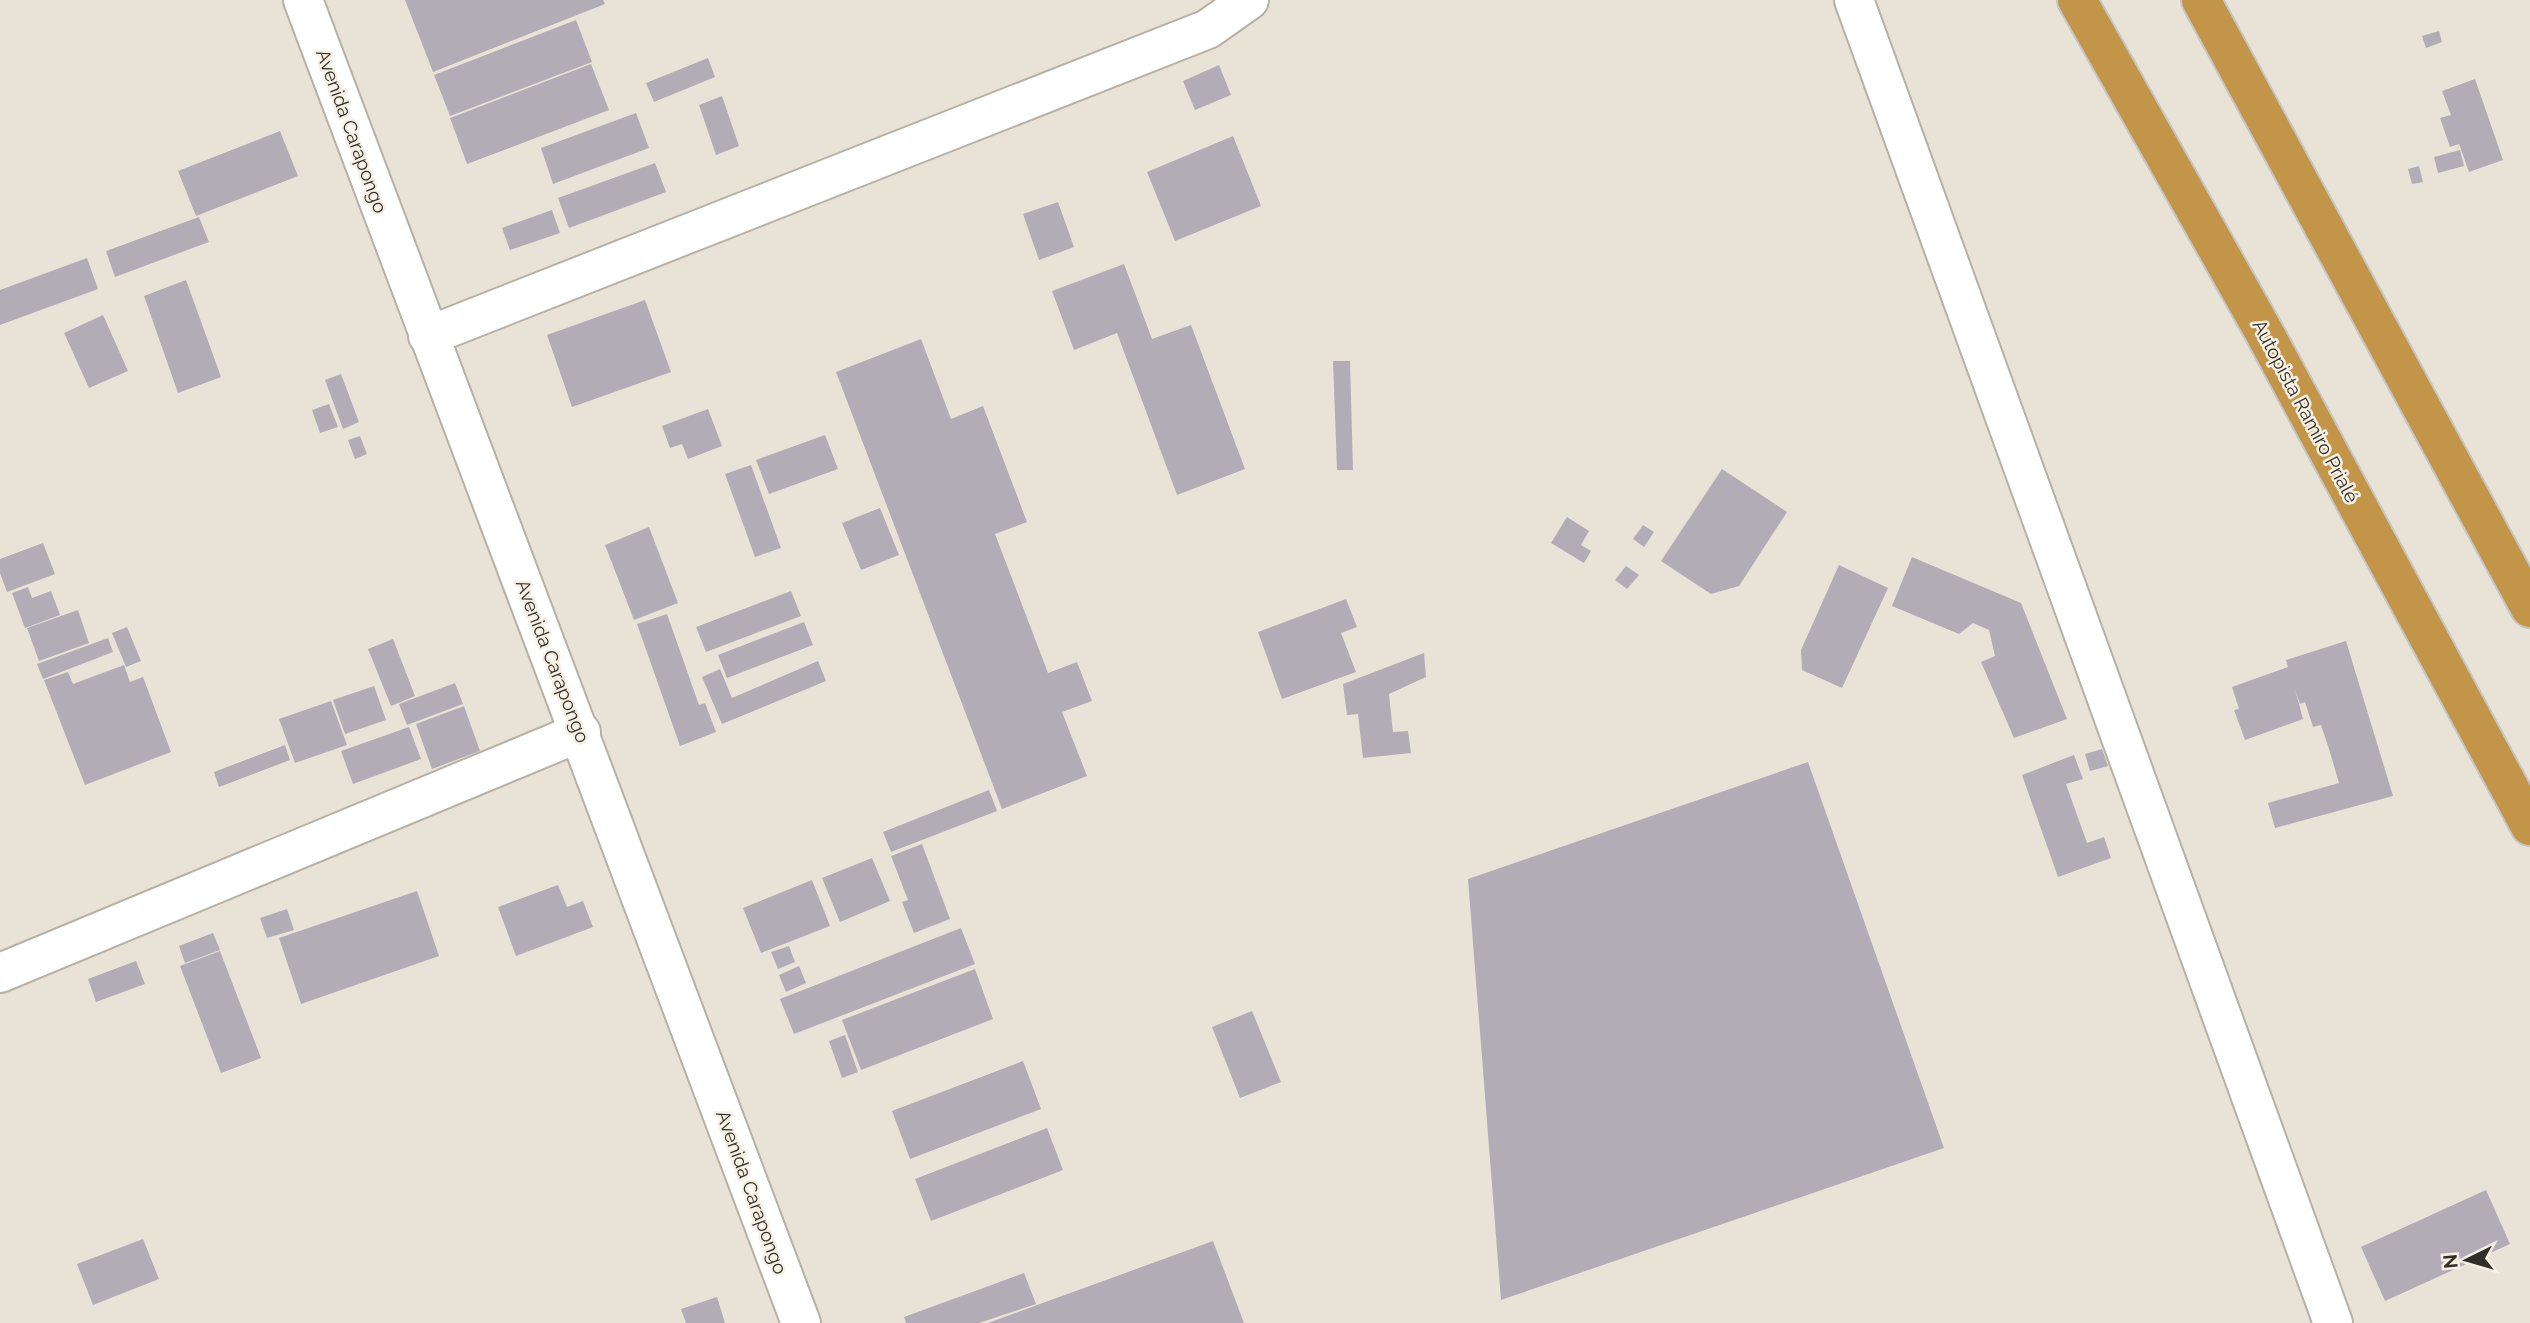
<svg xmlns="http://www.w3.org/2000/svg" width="2530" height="1323" font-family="Raleway,sans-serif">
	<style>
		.building { fill: #b2acb7 }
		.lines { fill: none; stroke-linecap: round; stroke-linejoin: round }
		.minor-casing { stroke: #b6b0a5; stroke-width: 42 }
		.highway-casing { stroke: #c5c5c3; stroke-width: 42 }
		.minor { stroke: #fff; stroke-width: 38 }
		.highway { stroke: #c39549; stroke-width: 38 }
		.labels { text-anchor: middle; stroke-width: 5; stroke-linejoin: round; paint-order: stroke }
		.street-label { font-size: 19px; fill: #312f2a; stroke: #f6f0e4 }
	</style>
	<rect width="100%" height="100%" fill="#e9e3d7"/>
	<g class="building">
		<polygon points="405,0 603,0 605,4 433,72"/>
		<polygon points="576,20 592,62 450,116 434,75"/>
		<polygon points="2439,31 2442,42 2426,48 2422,36"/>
		<polygon points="708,58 715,77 654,102 646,83"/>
		<polygon points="591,64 609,110 467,164 450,118"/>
		<polygon points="1219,65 1231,95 1195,110 1183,81"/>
		<polygon points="2475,79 2503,160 2469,172 2459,144 2450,147 2440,118 2451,115 2442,91"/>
		<polygon points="722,96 739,146 716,155 699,105"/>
		<polygon points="636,113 649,148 553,184 541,148"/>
		<polygon points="280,131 298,176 196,216 178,171"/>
		<polygon points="1233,136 1261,206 1175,241 1147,172"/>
		<polygon points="2460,150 2464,166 2438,173 2434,157"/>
		<polygon points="655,163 666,192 569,228 558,198"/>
		<polygon points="2419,166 2423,182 2412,184 2408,169"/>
		<polygon points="1058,202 1074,247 1039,260 1023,214"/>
		<polygon points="552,210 560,233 510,250 502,228"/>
		<polygon points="199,217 209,242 115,277 106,251"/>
		<polygon points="87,258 98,289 0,325 0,290"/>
		<polygon points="1124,264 1152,339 1191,325 1245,469 1177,495 1117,333 1074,350 1052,291"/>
		<polygon points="186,280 221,377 178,393 144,296"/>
		<polygon points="645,300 671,372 572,407 547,335"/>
		<polygon points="103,315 128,371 89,388 64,333"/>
		<polygon points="921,339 951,419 983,406 1027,522 995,534 1048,673 1077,662 1092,701 1062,712 1087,776 1002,809 836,372"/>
		<polygon points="1333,361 1350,361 1353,470 1337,470"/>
		<polygon points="341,374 359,422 343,429 325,380"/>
		<polygon points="329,404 338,427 320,433 312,410"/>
		<polygon points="708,409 722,446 688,459 682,444 670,448 662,426"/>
		<polygon points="825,435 838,469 769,494 756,460"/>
		<polygon points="360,436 367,454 355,459 348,440"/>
		<polygon points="751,465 781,548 755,557 725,474"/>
		<polygon points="1722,469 1787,512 1739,586 1711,594 1661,561"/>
		<polygon points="880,508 899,555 861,570 842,523"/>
		<polygon points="1567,517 1589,531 1581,545 1591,551 1584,563 1551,543"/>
		<polygon points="1643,525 1654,532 1644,547 1633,539"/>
		<polygon points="649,527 678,603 634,620 605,545"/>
		<polygon points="43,543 55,574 7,592 0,573 0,559"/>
		<polygon points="1912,557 2021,603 2067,719 2014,738 1981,662 1995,656 1989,630 1973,623 1959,634 1892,606"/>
		<polygon points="1839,565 1888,588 1842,688 1802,670 1801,650"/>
		<polygon points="1626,566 1639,575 1627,589 1615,580"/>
		<polygon points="28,587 32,598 51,591 60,615 25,628 12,593"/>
		<polygon points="791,591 801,616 706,652 696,627"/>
		<polygon points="1346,599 1357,627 1341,633 1356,672 1282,699 1258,632"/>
		<polygon points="78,610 89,643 39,661 27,628"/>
		<polygon points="667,614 699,705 705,703 716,732 680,746 637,624"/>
		<polygon points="804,622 813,645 727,678 718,655"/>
		<polygon points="127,627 141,661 126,667 112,633"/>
		<polygon points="108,638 113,652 43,679 37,664"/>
		<polygon points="393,639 415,696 391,706 368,649"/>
		<polygon points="2346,641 2393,796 2275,828 2268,803 2339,783 2329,749 2321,725 2313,727 2305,702 2300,704 2295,689 2303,719 2245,740 2234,710 2239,709 2232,687 2288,667 2286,660"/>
		<polygon points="1424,653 1426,677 1389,694 1393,732 1408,731 1411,753 1363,758 1358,714 1347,715 1343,684"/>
		<polygon points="818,661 826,681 722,724 702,677 720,669 732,698"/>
		<polygon points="124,665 130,682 143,677 171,752 85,785 44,680 68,672 73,684"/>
		<polygon points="455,683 463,704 407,725 399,704"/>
		<polygon points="374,686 386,720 345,734 333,700"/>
		<polygon points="331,701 347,745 295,763 279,719"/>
		<polygon points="464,706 480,751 432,769 416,724"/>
		<polygon points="409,727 421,759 353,784 341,751"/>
		<polygon points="285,745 290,760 219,787 214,772"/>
		<polygon points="2102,749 2108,766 2090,771 2085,754"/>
		<polygon points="2074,755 2083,779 2066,784 2087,843 2104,837 2111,858 2058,877 2022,775"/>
		<polygon points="1808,762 1944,1148 1501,1300 1468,879"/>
		<polygon points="989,790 997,811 891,852 883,832"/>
		<polygon points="922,844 950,919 914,933 902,902 908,900 891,856"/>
		<polygon points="872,858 890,901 840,922 822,878"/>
		<polygon points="812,880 830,926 761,953 743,908"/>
		<polygon points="558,885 567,907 583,901 593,927 516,956 498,907"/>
		<polygon points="417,891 439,956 301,1004 279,938"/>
		<polygon points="287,909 294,930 267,938 260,918"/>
		<polygon points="961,928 975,964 794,1034 780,999"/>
		<polygon points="213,933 220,950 185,963 179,946"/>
		<polygon points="789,946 795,962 778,969 771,952"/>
		<polygon points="220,951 261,1058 221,1073 180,966"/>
		<polygon points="136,961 145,984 96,1002 88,979"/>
		<polygon points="799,966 806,983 786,992 779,975"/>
		<polygon points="975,969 993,1019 861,1070 842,1020"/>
		<polygon points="1252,1011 1281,1082 1240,1098 1212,1027"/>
		<polygon points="845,1035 858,1072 842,1078 829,1041"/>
		<polygon points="1023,1061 1041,1109 910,1159 892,1111"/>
		<polygon points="1047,1128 1063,1170 931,1221 915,1179"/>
		<polygon points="2486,1190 2510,1244 2385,1301 2361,1247"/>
		<polygon points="143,1239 159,1279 93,1305 77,1264"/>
		<polygon points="1213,1241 1244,1323 988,1323"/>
		<polygon points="1024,1273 1036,1304 979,1323 906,1323 904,1317"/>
		<polygon points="717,1297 725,1323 686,1323 681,1309"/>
	</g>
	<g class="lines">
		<defs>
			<g id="minor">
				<polyline points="303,0 801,1323"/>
				<polyline points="1854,0 2333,1323"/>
				<polyline points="428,336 1208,29 1249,0"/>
				<polyline points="0,973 581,732"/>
			</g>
			<g id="highway">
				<polyline points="2077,0 2264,332 2530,826"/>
				<polyline points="2201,0 2530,608"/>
			</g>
		</defs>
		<use href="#minor" class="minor-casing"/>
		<use href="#highway" class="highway-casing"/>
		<use href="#minor" class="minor"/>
		<use href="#highway" class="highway"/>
	</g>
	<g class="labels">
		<g class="street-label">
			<text transform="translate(352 131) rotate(70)" y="7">Avenida Carapongo</text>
			<text transform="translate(2306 411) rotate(62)" y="7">Autopista Ramiro Prialé</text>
			<text transform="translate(553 661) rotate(69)" y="7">Avenida Carapongo</text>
			<text transform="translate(752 1192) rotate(70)" y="7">Avenida Carapongo</text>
		</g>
	</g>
	<g transform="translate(2467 1260) rotate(265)" stroke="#f6f0e4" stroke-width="5" paint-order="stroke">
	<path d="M0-5L12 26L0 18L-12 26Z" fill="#312f2a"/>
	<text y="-10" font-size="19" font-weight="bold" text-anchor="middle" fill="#312f2a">N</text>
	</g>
</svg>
